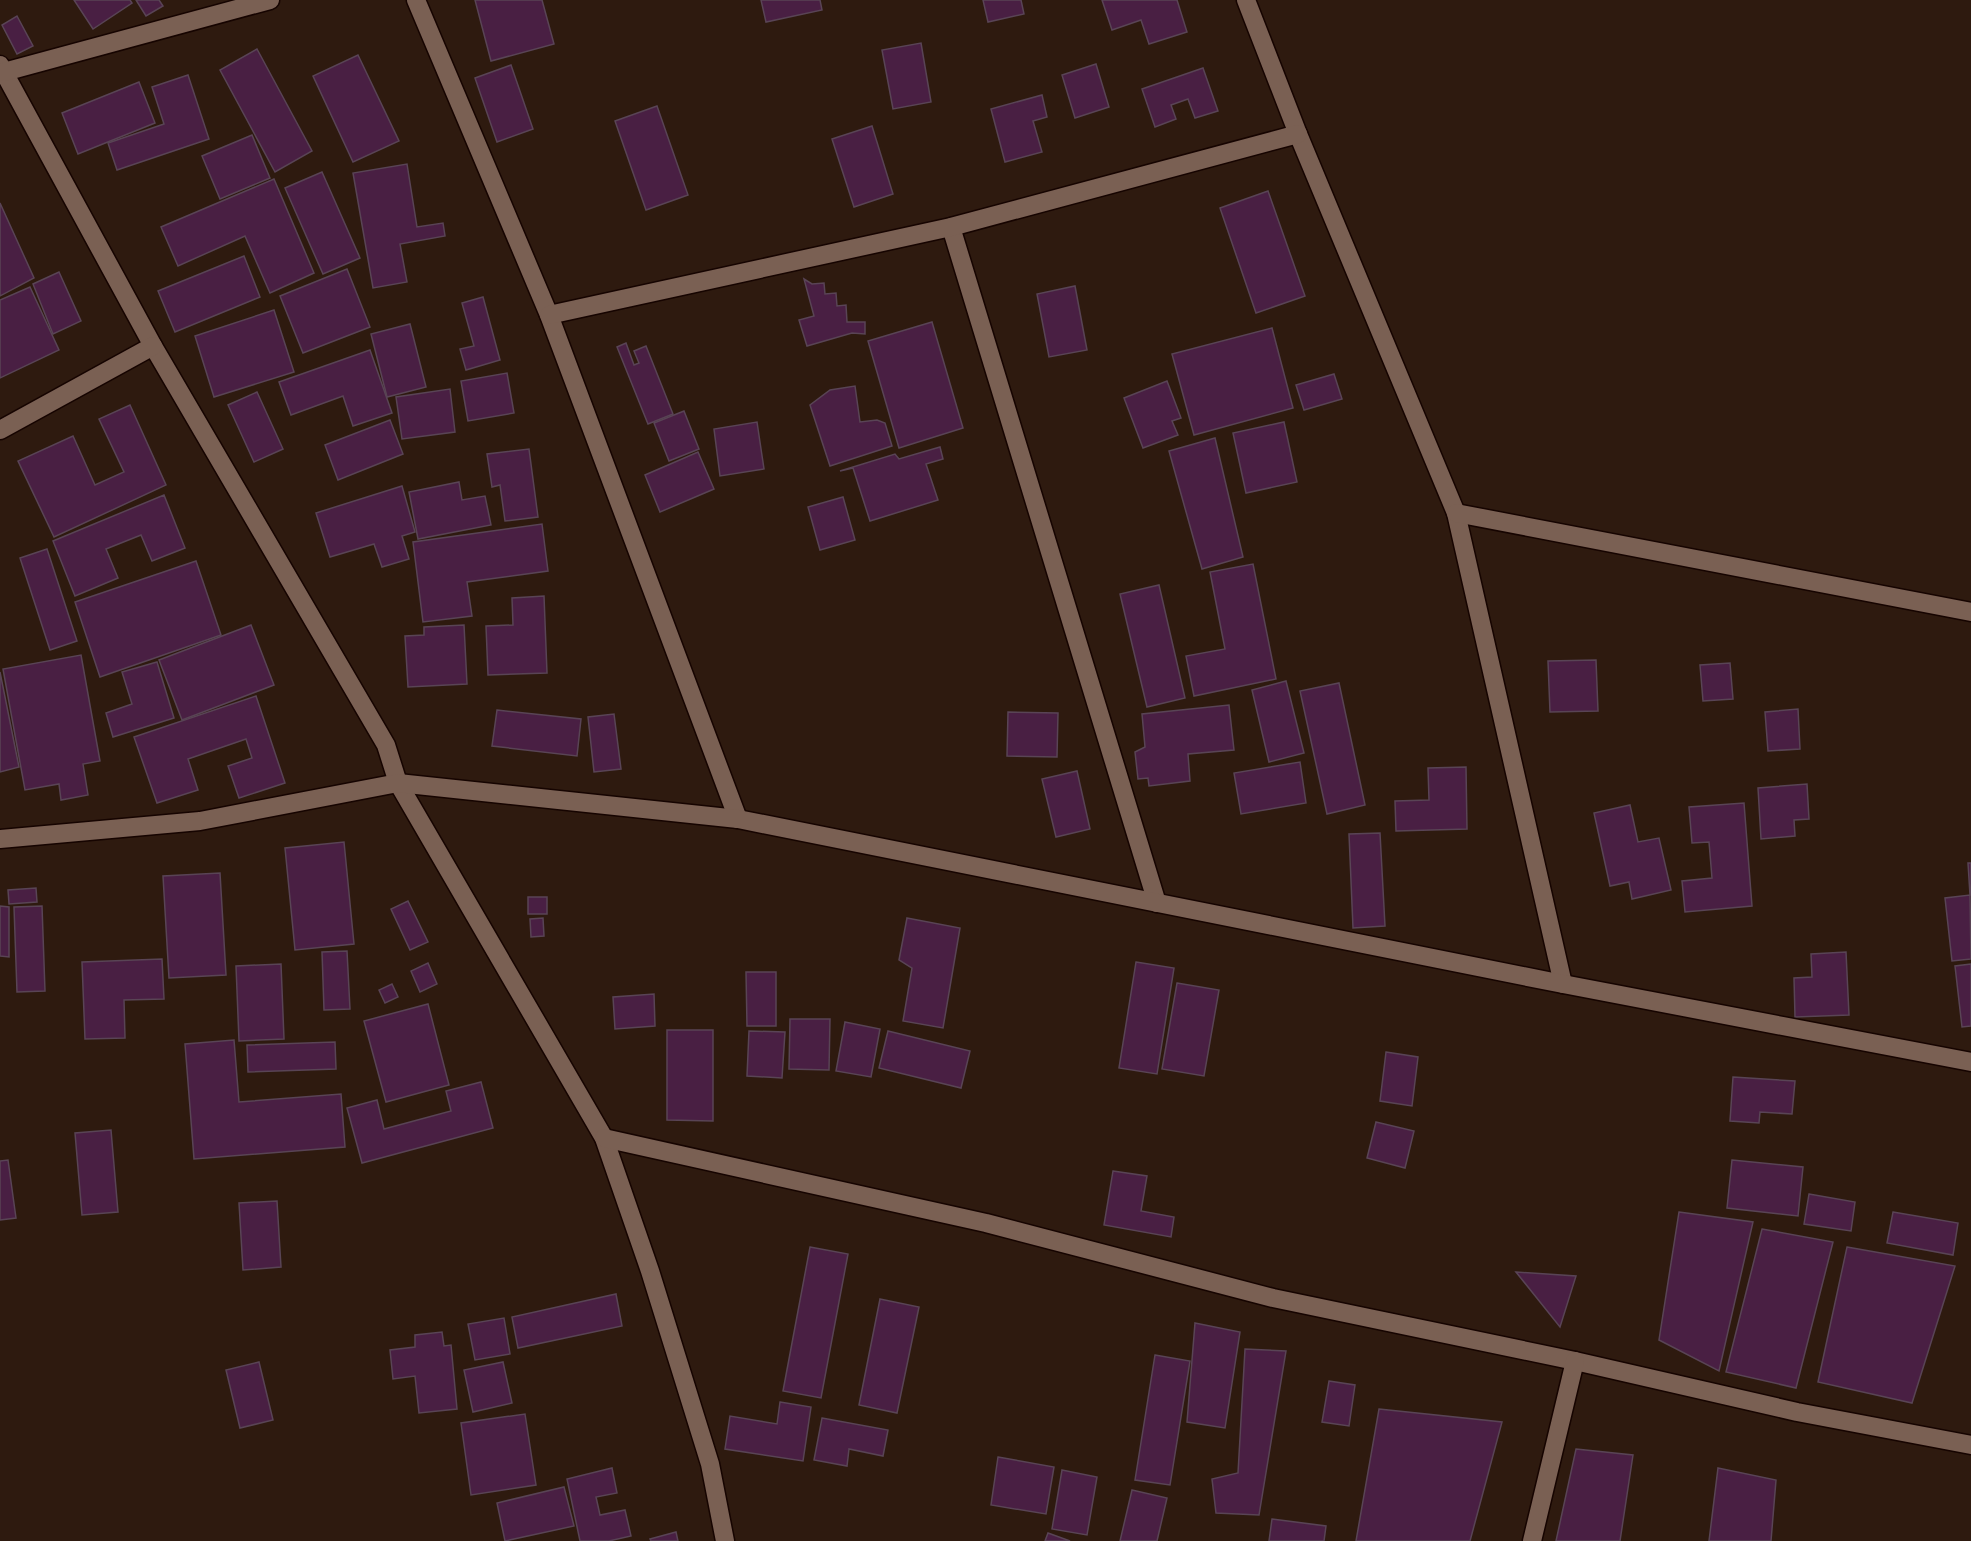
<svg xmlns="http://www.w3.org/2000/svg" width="1971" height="1541" font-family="'IBM Plex Serif',serif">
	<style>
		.building { fill: #491f43; stroke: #594455; stroke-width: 1.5 }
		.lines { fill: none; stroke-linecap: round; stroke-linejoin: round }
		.minor-casing { stroke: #160400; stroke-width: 21 }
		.minor { stroke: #7a6053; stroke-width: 18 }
	</style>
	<rect width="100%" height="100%" fill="#2e1a0f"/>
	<g class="building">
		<polygon points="74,0 130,0 132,3 93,29"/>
		<polygon points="136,0 159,0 163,6 146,16"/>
		<polygon points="475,0 542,0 554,44 491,61"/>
		<polygon points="761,0 820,0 822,10 766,22"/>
		<polygon points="983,0 1021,0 1024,14 988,22"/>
		<polygon points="1102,0 1177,0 1187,32 1149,44 1141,20 1112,30"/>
		<polygon points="17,16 33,46 17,54 2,25"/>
		<polygon points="921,43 931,102 893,109 882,50"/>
		<polygon points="257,49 312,151 275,172 220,70"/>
		<polygon points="358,55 399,141 353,162 313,76"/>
		<polygon points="1096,64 1109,107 1075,118 1062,75"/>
		<polygon points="511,65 533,129 497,142 475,78"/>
		<polygon points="1203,68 1218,111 1195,118 1188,99 1171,105 1176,119 1155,127 1142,89"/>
		<polygon points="188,75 209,139 117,170 108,143 164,124 152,87"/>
		<polygon points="139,82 155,123 78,154 62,113"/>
		<polygon points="1042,95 1047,117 1033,121 1042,152 1005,162 991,109"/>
		<polygon points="657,106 688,195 646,210 615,121"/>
		<polygon points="872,126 893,194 854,207 832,139"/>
		<polygon points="252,135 270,178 220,199 202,156"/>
		<polygon points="407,164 417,227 443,223 445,236 400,244 407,282 373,288 353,173"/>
		<polygon points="322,172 360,258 323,274 285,188"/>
		<polygon points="274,179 314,273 270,293 245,236 178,266 161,227"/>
		<polygon points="1268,191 1305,296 1256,313 1220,208"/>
		<polygon points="0,203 34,278 0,296"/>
		<polygon points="244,256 260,297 175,332 158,291"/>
		<polygon points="347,269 370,327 303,353 280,296"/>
		<polygon points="59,272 81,321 53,334 33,284"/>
		<polygon points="804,279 812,284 824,283 825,294 836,293 837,306 846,305 847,322 865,322 865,334 852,333 807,346 799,320 814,316"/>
		<polygon points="1075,286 1087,350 1049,357 1037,294"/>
		<polygon points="30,287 59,350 0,378 0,300"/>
		<polygon points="483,297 500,360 466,370 460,349 474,346 462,303"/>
		<polygon points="274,310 294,372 214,397 195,336"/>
		<polygon points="932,322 963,428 899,448 868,341"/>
		<polygon points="410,324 426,387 387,397 371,334"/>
		<polygon points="1272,328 1293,408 1194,435 1172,354"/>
		<polygon points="626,343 634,365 639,363 634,351 646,346 673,414 648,424 617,347"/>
		<polygon points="370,350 392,413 353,426 343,396 291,415 279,382"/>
		<polygon points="507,373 514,413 468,421 461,381"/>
		<polygon points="1334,374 1342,399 1304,410 1296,385"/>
		<polygon points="1167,381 1181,418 1172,421 1178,435 1143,448 1124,398"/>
		<polygon points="855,386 860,422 877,420 885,423 892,446 830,466 810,405 830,390"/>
		<polygon points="450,389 455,432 402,439 396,397"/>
		<polygon points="257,392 283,449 254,462 228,405"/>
		<polygon points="130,405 166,485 54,537 18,461 73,436 95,485 124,472 99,419"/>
		<polygon points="684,411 699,449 669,461 654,423"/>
		<polygon points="390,420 403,454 338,480 325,445"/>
		<polygon points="757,422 764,469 720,476 714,429"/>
		<polygon points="1284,422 1297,482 1246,493 1233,433"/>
		<polygon points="1215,438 1243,557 1202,569 1169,451"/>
		<polygon points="940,447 943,459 926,464 938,500 870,521 853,468 840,471 895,454 899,459"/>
		<polygon points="529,449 538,517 505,521 500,485 492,487 487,454"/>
		<polygon points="698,452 714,489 660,512 645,475"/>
		<polygon points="459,482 462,500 485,496 491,525 418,539 409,492"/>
		<polygon points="402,486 415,532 402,536 409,559 382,567 374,544 330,557 316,513"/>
		<polygon points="164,495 185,548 152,561 141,535 106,549 118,578 75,596 53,541"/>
		<polygon points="843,497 855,540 820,550 808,507"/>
		<polygon points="542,524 548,571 467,582 472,616 423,622 413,542"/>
		<polygon points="47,549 77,641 50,650 20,558"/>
		<polygon points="196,561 221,635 100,677 75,602"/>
		<polygon points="1253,564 1276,679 1194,696 1186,656 1225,649 1210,572"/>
		<polygon points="1159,585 1185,698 1147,707 1120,594"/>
		<polygon points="544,596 547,673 488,675 486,626 513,625 512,598"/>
		<polygon points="251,625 274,685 182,720 159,660"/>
		<polygon points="464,625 467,684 408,687 405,636 424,635 424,627"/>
		<polygon points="81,655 100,761 83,764 88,795 61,800 59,784 25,790 3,669"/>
		<polygon points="1596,660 1598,711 1550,712 1548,661"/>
		<polygon points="157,662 174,718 113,737 106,713 132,704 122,672"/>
		<polygon points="1730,663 1733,699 1703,701 1700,665"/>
		<polygon points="0,672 19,767 0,772"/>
		<polygon points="1286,681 1304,753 1269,762 1252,690"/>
		<polygon points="1339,683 1365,805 1327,814 1300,691"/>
		<polygon points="256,696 285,783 239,798 228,766 252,758 246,739 188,759 198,790 157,803 134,737"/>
		<polygon points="1229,705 1234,750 1188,754 1190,781 1149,786 1148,778 1138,779 1135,752 1145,747 1142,714"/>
		<polygon points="1798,709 1800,749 1768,751 1765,712"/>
		<polygon points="497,710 581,719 577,756 492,746"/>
		<polygon points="1008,712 1058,713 1057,757 1007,756"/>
		<polygon points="614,714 621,769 594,772 588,717"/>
		<polygon points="1300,762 1306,803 1241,814 1234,773"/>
		<polygon points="1466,767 1467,829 1396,831 1395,801 1429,800 1428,768"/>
		<polygon points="1077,771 1090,829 1056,837 1042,779"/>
		<polygon points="1807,784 1809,819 1794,820 1795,836 1761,839 1758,788"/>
		<polygon points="1744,803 1752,906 1685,912 1682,881 1712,878 1709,842 1692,843 1689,807"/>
		<polygon points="1630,805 1638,842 1659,838 1671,890 1632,899 1629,882 1610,886 1594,813"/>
		<polygon points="1380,833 1385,926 1353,928 1349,834"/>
		<polygon points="344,842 354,944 295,950 285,848"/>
		<polygon points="1968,863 1971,863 1971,895 1970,895"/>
		<polygon points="220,873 226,975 169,978 163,876"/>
		<polygon points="36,888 37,902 9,904 8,890"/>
		<polygon points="1970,895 1971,959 1952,961 1945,898"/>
		<rect x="528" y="897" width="19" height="17"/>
		<polygon points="408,901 428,942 410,950 391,909"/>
		<polygon points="0,906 9,907 9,957 0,956"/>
		<polygon points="42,906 45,991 17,992 14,907"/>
		<polygon points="543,918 544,936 531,937 530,919"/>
		<polygon points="907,918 960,928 943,1028 903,1021 912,968 899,960"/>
		<polygon points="347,951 350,1009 324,1010 322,952"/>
		<polygon points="1846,952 1849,1015 1795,1017 1794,978 1812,977 1811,954"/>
		<polygon points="162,959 164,999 124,1000 125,1038 85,1039 82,962"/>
		<polygon points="1136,962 1174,968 1157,1074 1119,1068"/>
		<polygon points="428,963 437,984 420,992 411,971"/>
		<polygon points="281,964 284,1039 239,1041 236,966"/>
		<polygon points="1971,964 1971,1026 1962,1027 1955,966"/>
		<polygon points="746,972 776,972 776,1026 747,1026"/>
		<polygon points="1177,983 1219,990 1204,1076 1162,1069"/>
		<polygon points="392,984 398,997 385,1003 379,990"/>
		<polygon points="654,994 655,1026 615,1029 613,997"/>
		<polygon points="428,1004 449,1085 386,1102 364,1021"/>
		<polygon points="790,1019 830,1019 829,1070 789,1069"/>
		<polygon points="845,1022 880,1029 871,1077 836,1071"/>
		<polygon points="667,1030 713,1030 713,1121 667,1120"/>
		<polygon points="749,1031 785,1032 782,1078 747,1076"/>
		<polygon points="888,1031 970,1051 961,1088 879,1068"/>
		<polygon points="234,1040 239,1102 341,1094 345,1147 194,1159 185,1044"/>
		<polygon points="335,1042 336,1069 248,1072 247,1045"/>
		<polygon points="1386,1052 1418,1057 1412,1106 1380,1101"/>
		<polygon points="1733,1077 1795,1081 1792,1114 1760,1112 1759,1123 1730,1121"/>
		<polygon points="481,1082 493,1128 362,1163 347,1108 377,1100 384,1129 451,1111 446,1091"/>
		<polygon points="1376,1122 1414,1131 1405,1168 1367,1158"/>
		<polygon points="111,1130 118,1212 82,1215 75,1133"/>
		<polygon points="8,1160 16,1218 0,1220 0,1161"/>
		<polygon points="1732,1160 1803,1167 1798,1216 1727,1208"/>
		<polygon points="1113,1171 1147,1176 1141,1211 1174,1217 1171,1237 1104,1225"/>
		<polygon points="1809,1194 1855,1202 1851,1231 1804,1224"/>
		<polygon points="277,1201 281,1267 243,1270 239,1203"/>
		<polygon points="1679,1212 1753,1222 1719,1371 1659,1340"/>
		<polygon points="1893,1212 1958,1223 1953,1255 1887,1243"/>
		<polygon points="1762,1229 1833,1242 1796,1388 1726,1372"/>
		<polygon points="810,1247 848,1254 821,1398 783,1391"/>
		<polygon points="1847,1247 1955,1266 1912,1403 1818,1382"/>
		<polygon points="1516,1272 1576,1276 1560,1327"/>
		<polygon points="616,1294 622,1326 518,1348 512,1317"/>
		<polygon points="880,1299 919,1307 897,1413 859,1405"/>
		<polygon points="504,1318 510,1354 475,1360 468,1324"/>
		<polygon points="1195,1323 1240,1332 1225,1428 1187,1422"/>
		<polygon points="442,1332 444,1346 451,1345 457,1409 419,1413 415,1376 393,1379 390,1350 415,1347 415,1335"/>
		<polygon points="1245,1349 1286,1351 1259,1515 1216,1513 1212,1479 1238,1473"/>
		<polygon points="1155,1355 1190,1361 1170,1485 1135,1480"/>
		<polygon points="259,1362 273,1420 240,1428 226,1370"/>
		<polygon points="503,1362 512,1403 473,1412 464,1370"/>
		<polygon points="1329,1381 1355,1385 1349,1426 1322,1422"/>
		<polygon points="780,1402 811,1407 803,1461 725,1449 730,1416 777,1424"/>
		<polygon points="1379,1409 1502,1422 1470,1541 1356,1541"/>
		<polygon points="525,1414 536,1485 471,1495 461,1423"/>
		<polygon points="822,1418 888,1430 883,1456 849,1449 847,1466 814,1460"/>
		<polygon points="1576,1449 1633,1455 1620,1541 1556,1541"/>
		<polygon points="998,1457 1054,1467 1046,1514 991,1505"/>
		<polygon points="612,1468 617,1493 596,1497 600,1515 625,1510 631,1536 609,1541 580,1541 567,1479"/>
		<polygon points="1718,1468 1776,1480 1771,1541 1709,1541"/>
		<polygon points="1062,1470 1097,1477 1087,1535 1052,1529"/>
		<polygon points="564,1487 574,1526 505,1541 497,1503"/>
		<polygon points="1132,1490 1167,1498 1157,1541 1120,1541"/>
		<polygon points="1272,1519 1326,1526 1324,1541 1269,1541"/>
		<polygon points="676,1532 678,1541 651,1541 650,1539"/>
		<polygon points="1048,1533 1070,1541 1045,1541"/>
	</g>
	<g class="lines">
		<defs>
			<g id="minor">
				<polyline points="416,0 549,315 738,819"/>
				<polyline points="1246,0 1298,134 1456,513 1563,984"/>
				<polyline points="0,65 153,346 386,745 398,783 604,1138 650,1271 710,1464 725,1541"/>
				<polyline points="4,72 270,0"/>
				<polyline points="951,227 1157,903"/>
				<polyline points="549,315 951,227 1298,134"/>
				<polyline points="0,430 153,346"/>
				<polyline points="1456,513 1971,612"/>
				<polyline points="0,839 200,821 398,783 738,819 1563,984 1971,1062"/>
				<polyline points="604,1138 986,1223 1273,1298 1575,1361 1797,1412 1971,1445"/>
				<polyline points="1532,1541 1575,1361"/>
			</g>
		</defs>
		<use href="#minor" class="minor-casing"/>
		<use href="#minor" class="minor"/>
	</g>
</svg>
